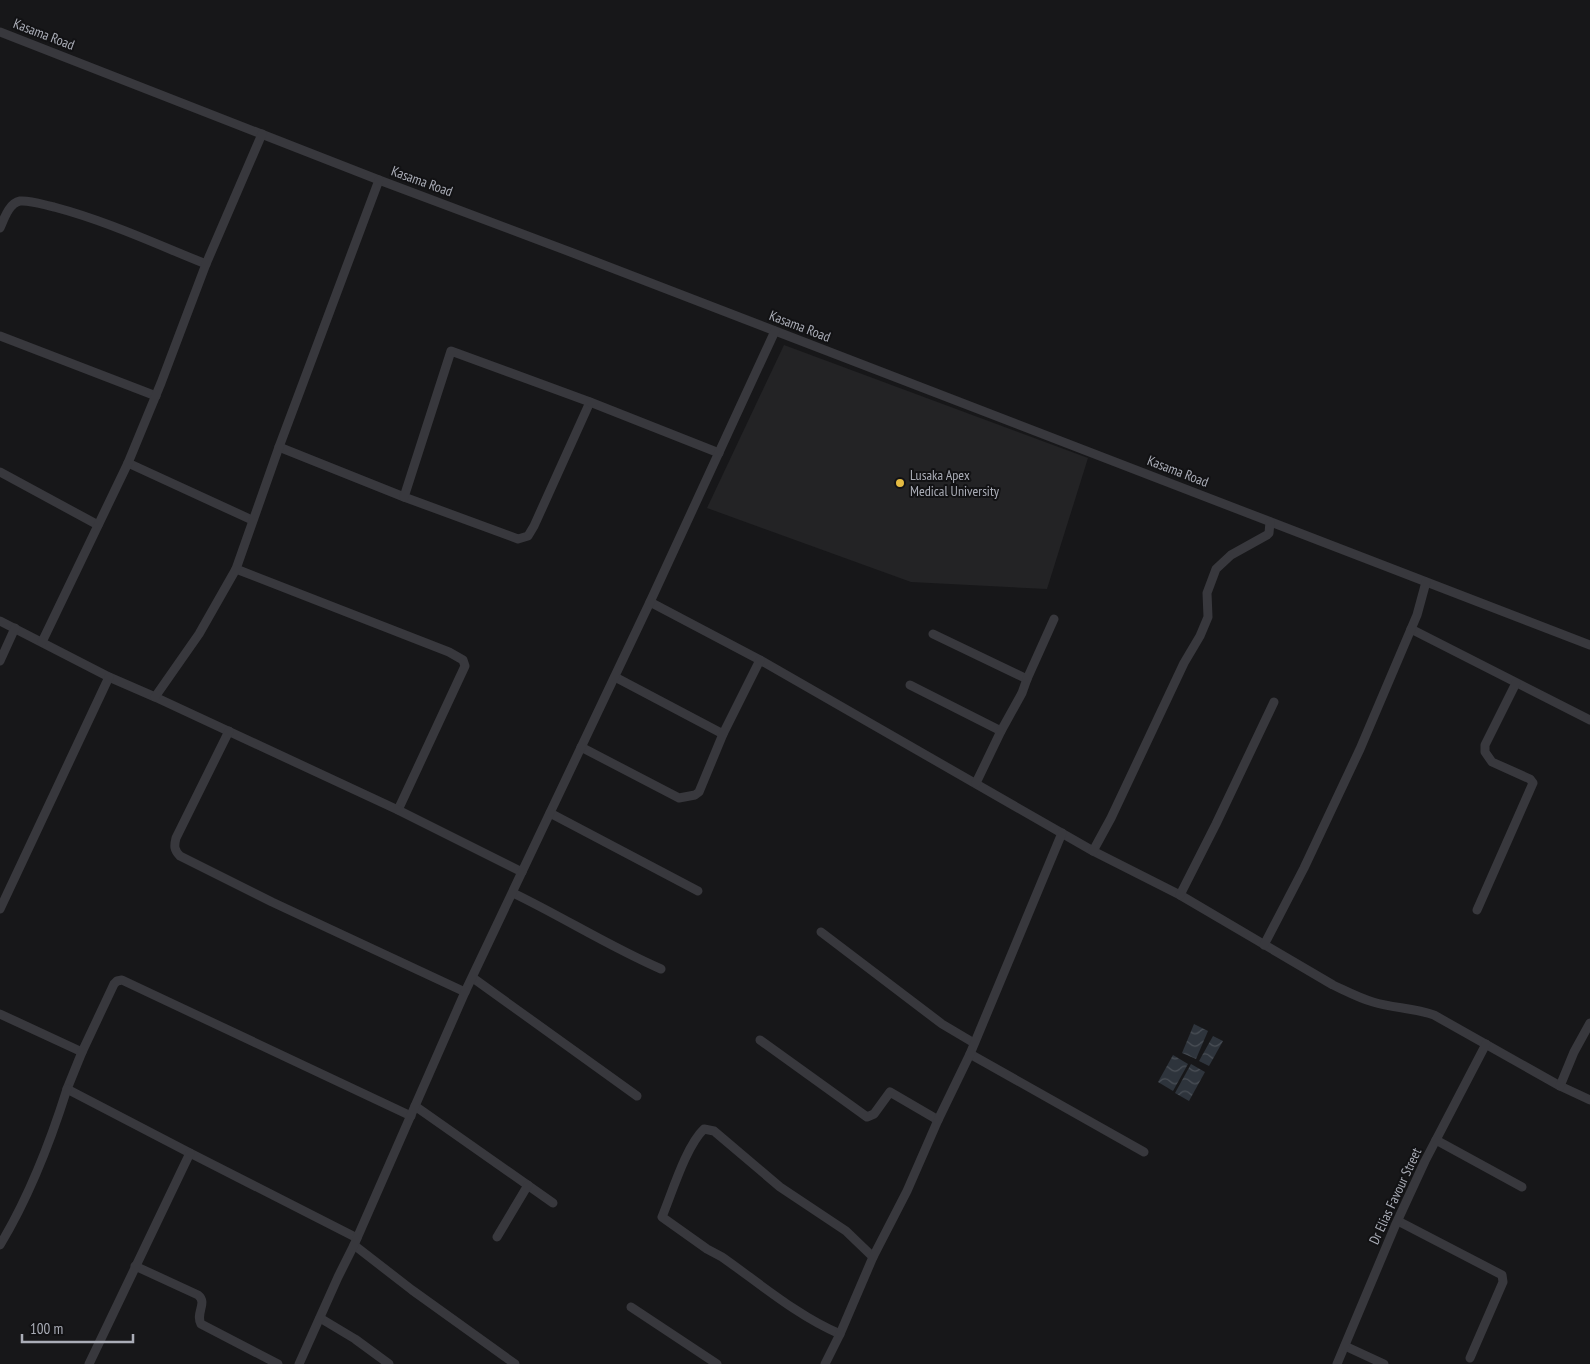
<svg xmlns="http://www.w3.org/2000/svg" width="1590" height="1364" font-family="'PT Sans Narrow',sans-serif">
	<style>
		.built { fill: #232325 }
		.water { fill: url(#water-waves) }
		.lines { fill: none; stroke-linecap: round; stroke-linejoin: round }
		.minor { stroke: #38383d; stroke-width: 9 }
		.poi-dot { fill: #e5bb42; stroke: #121214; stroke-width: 2 }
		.labels { text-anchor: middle; stroke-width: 4; stroke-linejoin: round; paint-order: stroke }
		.street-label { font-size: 14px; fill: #aaadb7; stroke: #121214 }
		.poi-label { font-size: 14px; fill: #aaadb7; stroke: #121214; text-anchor: start }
	</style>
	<defs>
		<pattern id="water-waves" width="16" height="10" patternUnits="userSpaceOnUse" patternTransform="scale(1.25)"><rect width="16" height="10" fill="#2e343c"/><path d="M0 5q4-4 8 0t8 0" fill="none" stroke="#4a4f56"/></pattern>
	</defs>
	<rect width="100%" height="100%" fill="#171719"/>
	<polygon class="built" points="784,345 1088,458 1047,589 911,582 707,508"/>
	<g class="water">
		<polygon points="1194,1024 1208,1031 1196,1059 1182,1053"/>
		<polygon points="1213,1036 1223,1041 1209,1066 1199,1061"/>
		<polygon points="1173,1055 1188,1064 1173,1091 1158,1082"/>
		<polygon points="1191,1064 1205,1072 1189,1101 1175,1093"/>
	</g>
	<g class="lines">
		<g class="minor">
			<polyline points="0,32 379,180 573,253 1590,645"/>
			<path d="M0,228c4,-9 9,-25 20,-27 11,-1 24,4 34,6 53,14 102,37 152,57"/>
			<polyline points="0,336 156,396"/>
			<polyline points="279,447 404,497 518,539 528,536 534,526 590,402"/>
			<polyline points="128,463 252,520"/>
			<polyline points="0,472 98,525"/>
			<polyline points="404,497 451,351 590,402 719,453"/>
			<polyline points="236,569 449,652 463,660 465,666 398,810"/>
			<path d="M650,602l110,58 333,191 87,44 153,90c13,6 26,13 40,17 20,6 40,6 61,13l126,71 30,14"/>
			<polyline points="0,621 109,677 155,697 398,810 522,872"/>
			<polyline points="1411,629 1590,720"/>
			<polyline points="933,634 1027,679"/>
			<polyline points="42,642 128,463 161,383 206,264 262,134"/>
			<polyline points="0,661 15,628"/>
			<polyline points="615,677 723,734"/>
			<polyline points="910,685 1001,731"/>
			<polyline points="155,697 199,634 236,569 279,447 379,180"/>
			<path d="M229,731l-53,107c-2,8 -2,12 4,18l92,46 193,90"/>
			<polyline points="581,747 679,798 695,795 699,792 723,734 760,660"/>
			<polyline points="976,783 1001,731 1022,693 1027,679 1054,619"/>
			<polyline points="550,813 698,891"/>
			<polyline points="1093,851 1111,818 1184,663 1200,636 1208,617 1207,593 1216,569 1231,555 1267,535 1269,533 1270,522"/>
			<path d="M513,893c50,24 97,54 148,76"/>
			<polyline points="1180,895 1216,824 1274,702"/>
			<polyline points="0,909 109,677"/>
			<polyline points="1477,910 1533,783 1530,779 1492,762 1485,752 1485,745 1516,683"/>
			<polyline points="821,932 942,1024 974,1043"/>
			<polyline points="1264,945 1304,868 1360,749 1417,615 1426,582"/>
			<polyline points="473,978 637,1096"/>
			<polyline points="0,1014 82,1052"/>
			<polyline points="760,1040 867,1117 874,1114 890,1092 938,1120"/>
			<polyline points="970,1054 1144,1152"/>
			<polyline points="1560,1086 1574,1052 1590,1023"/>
			<polyline points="415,1106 553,1203"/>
			<polyline points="1436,1140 1522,1187"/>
			<polyline points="1398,1221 1502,1275 1503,1282 1470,1358"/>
			<polyline points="497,1237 528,1185"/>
			<polyline points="357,1238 190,1153 67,1089 82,1052 114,984 117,981 122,980 411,1116"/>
			<path d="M0,1245c29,-48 50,-102 67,-156"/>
			<polyline points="354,1245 412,1290 515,1364"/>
			<path d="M135,1266l63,29c10,8 -3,18 3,29l77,40"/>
			<polyline points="631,1307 717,1364"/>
			<polyline points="320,1318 355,1339 389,1364"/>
			<path d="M840,1334c-41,-17 -81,-51 -118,-77l-15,-8 -45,-32c10,-24 24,-71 42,-88l10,2 66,56 66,44 27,26"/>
			<polyline points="1345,1346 1384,1364"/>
			<polyline points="89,1364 190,1153"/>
			<polyline points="299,1364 338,1277 354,1245 465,992 650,602 775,331"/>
			<polyline points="825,1364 840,1334 873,1257 907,1191 938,1120 970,1054 1062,833"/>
			<polyline points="1337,1364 1395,1226 1425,1161 1486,1044"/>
		</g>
	</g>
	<circle class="poi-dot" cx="900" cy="483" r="5"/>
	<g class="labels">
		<g class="street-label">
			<text transform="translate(44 34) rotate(21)" y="5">Kasama Road</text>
			<text transform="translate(422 181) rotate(20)" y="5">Kasama Road</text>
			<text transform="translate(800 326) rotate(21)" y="5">Kasama Road</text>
			<text transform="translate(1178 471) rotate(21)" y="5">Kasama Road</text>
			<text transform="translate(1395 1196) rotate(-65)" y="5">Dr Elias Favour Street</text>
		</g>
		<g class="poi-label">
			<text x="910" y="480">Lusaka Apex<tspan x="910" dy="16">Medical University</tspan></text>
		</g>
	</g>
	<path d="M22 1334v8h111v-8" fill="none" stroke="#aaadb7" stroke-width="2.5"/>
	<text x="30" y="1334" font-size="15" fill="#aaadb7" stroke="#121214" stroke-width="4" paint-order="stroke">100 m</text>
</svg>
